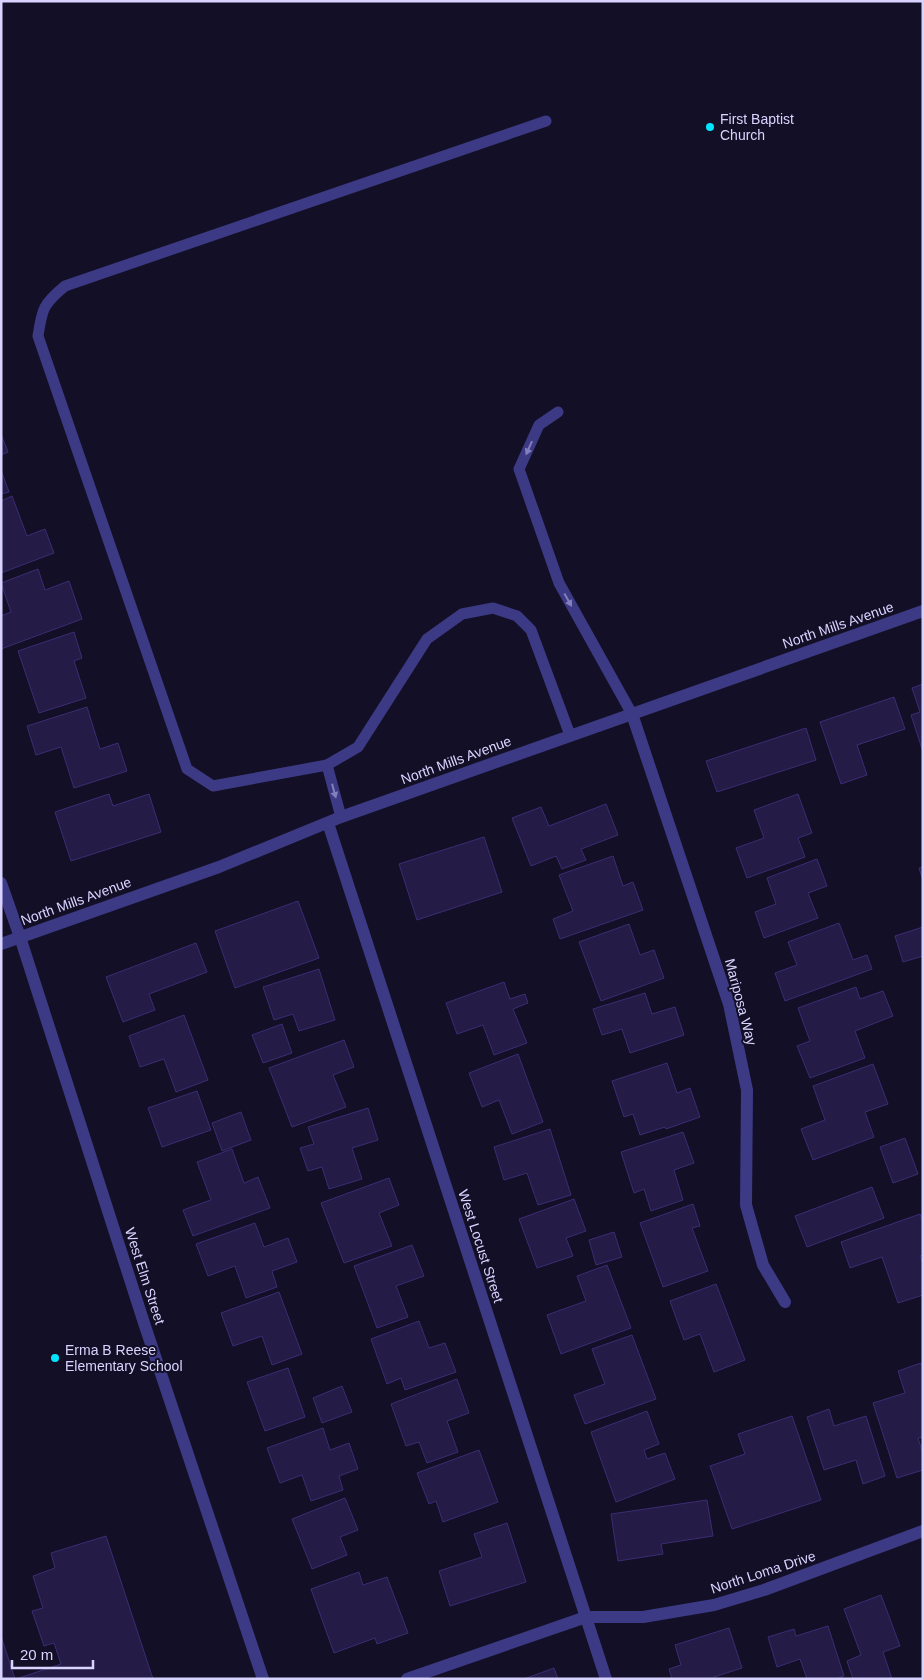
<svg xmlns="http://www.w3.org/2000/svg" width="924" height="1680" font-family="Helvetica,sans-serif">
	<style>
		.building { fill: #241b47; stroke: #3b2d73 }
		.lines { fill: none; stroke-linecap: round; stroke-linejoin: round }
		.service { stroke: #3d3a85; stroke-width: 11 }
		.minor { stroke: #3d3a85; stroke-width: 12 }
		.tertiary { stroke: #3d3a85; stroke-width: 12 }
		.oneway { fill: #837fbc }
		.poi-dot { fill: #00e5ff; stroke: #130f26; stroke-width: 2 }
		.labels { text-anchor: middle; stroke-width: 4; stroke-linejoin: round; paint-order: stroke }
		.poi-label { font-size: 14px; fill: #d9d4ff; stroke: #130f26; text-anchor: start }
		.street-label { font-size: 14px; fill: #d9d4ff; stroke: #130f26 }
	</style>
	<rect width="100%" height="100%" fill="#130f26"/>
	<g class="building">
		<polygon points="1,434 8,452 1,455"/>
		<polygon points="1,470 9,492 1,494"/>
		<polygon points="12,496 27,536 45,529 54,553 1,573 1,501"/>
		<polygon points="38,569 45,590 69,581 82,619 1,649 1,616 11,612 1,583"/>
		<polygon points="74,632 82,658 74,661 86,698 39,713 18,651"/>
		<polygon points="923,684 923,752 911,715 920,712 912,688"/>
		<polygon points="894,697 905,729 857,745 867,775 841,784 820,722"/>
		<polygon points="87,707 100,749 118,743 127,771 74,788 61,747 36,755 27,726"/>
		<polygon points="806,728 816,760 717,792 706,761"/>
		<polygon points="109,794 113,806 149,794 161,832 71,861 55,812"/>
		<polygon points="798,794 812,833 798,838 805,857 747,878 736,848 764,838 754,810"/>
		<polygon points="606,804 618,835 581,849 586,860 562,869 556,856 531,866 512,818 541,807 549,826"/>
		<polygon points="484,837 502,892 417,920 399,864"/>
		<polygon points="613,856 623,886 633,882 643,910 560,939 553,919 573,911 559,875"/>
		<polygon points="817,859 827,886 808,893 818,918 764,938 755,912 776,904 767,878"/>
		<polygon points="923,867 923,881 919,868"/>
		<polygon points="298,901 319,958 235,988 215,931"/>
		<polygon points="839,923 853,960 867,955 872,969 785,1001 775,973 797,965 788,942"/>
		<polygon points="629,924 640,955 654,950 664,978 601,1001 579,942"/>
		<polygon points="923,927 923,956 903,962 895,936"/>
		<polygon points="196,943 207,972 149,994 155,1010 123,1022 106,977"/>
		<polygon points="319,969 335,1020 299,1031 293,1014 274,1020 263,987"/>
		<polygon points="504,982 510,999 525,994 528,1003 513,1009 527,1043 494,1055 483,1025 457,1034 446,1003"/>
		<polygon points="856,987 860,999 883,991 893,1016 855,1031 865,1058 810,1078 797,1046 810,1041 798,1008"/>
		<polygon points="645,993 652,1014 675,1007 684,1035 630,1053 622,1029 602,1035 593,1009"/>
		<polygon points="184,1015 208,1080 176,1092 164,1059 140,1067 129,1036"/>
		<polygon points="282,1024 292,1053 263,1063 252,1035"/>
		<polygon points="344,1040 354,1067 333,1075 346,1107 292,1127 269,1068"/>
		<polygon points="518,1054 543,1122 512,1134 499,1100 482,1107 469,1073"/>
		<polygon points="667,1063 677,1093 690,1088 700,1117 666,1129 665,1127 640,1135 633,1114 624,1117 612,1081"/>
		<polygon points="873,1064 888,1104 865,1112 874,1137 813,1160 801,1129 825,1120 813,1086"/>
		<polygon points="197,1091 211,1130 162,1147 148,1108"/>
		<polygon points="368,1108 378,1140 352,1148 362,1179 329,1189 322,1167 308,1171 300,1148 314,1144 308,1127"/>
		<polygon points="241,1112 251,1140 222,1151 212,1123"/>
		<polygon points="550,1129 571,1195 538,1205 527,1173 504,1180 494,1147"/>
		<polygon points="683,1132 694,1163 674,1170 683,1200 651,1211 644,1189 634,1193 621,1152"/>
		<polygon points="905,1138 918,1174 893,1183 880,1147"/>
		<polygon points="232,1149 244,1183 258,1177 270,1208 193,1236 183,1210 211,1200 197,1162"/>
		<polygon points="389,1178 399,1205 379,1213 392,1246 344,1263 321,1203"/>
		<polygon points="872,1187 884,1218 807,1247 795,1216"/>
		<polygon points="574,1199 586,1231 566,1238 573,1256 537,1268 519,1219"/>
		<polygon points="693,1204 700,1226 692,1228 708,1271 663,1287 640,1223"/>
		<polygon points="920,1214 923,1223 923,1255 920,1256 923,1264 923,1295 898,1303 882,1257 850,1268 841,1242"/>
		<polygon points="255,1223 264,1247 288,1238 297,1262 272,1271 277,1287 246,1298 235,1266 208,1276 196,1244"/>
		<polygon points="614,1232 622,1257 596,1265 589,1240"/>
		<polygon points="412,1245 424,1276 396,1286 408,1317 377,1328 354,1266"/>
		<polygon points="607,1265 631,1328 561,1354 547,1315 586,1301 577,1276"/>
		<polygon points="716,1284 745,1360 714,1372 700,1334 684,1340 670,1301"/>
		<polygon points="279,1292 302,1354 272,1365 262,1336 233,1346 221,1313"/>
		<polygon points="419,1321 429,1348 445,1343 456,1372 405,1390 401,1378 387,1384 371,1339"/>
		<polygon points="632,1335 656,1399 585,1424 574,1395 605,1384 592,1349"/>
		<polygon points="921,1363 923,1367 923,1437 918,1438 923,1454 923,1470 897,1478 873,1403 905,1393 898,1371"/>
		<polygon points="288,1368 305,1417 265,1431 247,1382"/>
		<polygon points="457,1379 469,1413 447,1421 458,1452 427,1463 419,1442 406,1446 391,1404"/>
		<polygon points="342,1386 352,1412 322,1423 313,1398"/>
		<polygon points="829,1409 834,1426 866,1416 885,1476 863,1484 856,1460 824,1470 807,1417"/>
		<polygon points="647,1411 659,1444 644,1450 647,1459 665,1453 675,1479 616,1502 591,1432"/>
		<polygon points="792,1416 821,1500 732,1529 710,1466 745,1454 738,1434"/>
		<polygon points="323,1428 330,1450 349,1443 358,1469 339,1476 343,1490 311,1501 302,1475 280,1483 267,1448"/>
		<polygon points="479,1450 498,1502 443,1522 436,1501 429,1504 417,1473"/>
		<polygon points="345,1498 358,1530 340,1537 347,1555 312,1569 292,1519"/>
		<polygon points="707,1500 713,1536 661,1544 663,1554 618,1561 611,1514"/>
		<polygon points="507,1523 526,1582 450,1606 439,1571 482,1557 474,1534"/>
		<polygon points="106,1536 153,1679 16,1679 61,1664 54,1643 44,1646 32,1611 43,1608 33,1576 55,1568 51,1553"/>
		<polygon points="359,1572 363,1585 387,1577 408,1633 377,1644 375,1638 334,1653 311,1589"/>
		<polygon points="881,1595 900,1646 883,1652 892,1679 853,1679 847,1661 861,1655 844,1609"/>
		<polygon points="828,1626 844,1676 836,1679 807,1679 800,1659 777,1667 768,1637 794,1629 796,1636"/>
		<polygon points="729,1628 742,1668 714,1677 715,1679 672,1679 669,1669 681,1665 675,1645"/>
		<polygon points="1,1636 15,1679 1,1679"/>
		<polygon points="554,1668 558,1679 524,1679"/>
	</g>
	<g class="lines">
		<g class="service">
			<path d="M546,121l-481,165c-22,18 -23,23 -27,50l149,433 26,17 114,-21 31,-18 69,-108 35,-25 31,-6 24,8 14,14 39,105"/>
			<polyline points="558,412 539,425 519,469 559,583 632,714"/>
			<polyline points="327,765 341,817"/>
		</g>
		<g class="minor">
			<polyline points="632,714 729,1004 747,1090 746,1205 763,1265 785,1302"/>
			<polyline points="328,823 606,1679"/>
			<polyline points="407,1679 586,1617 643,1617 714,1605 764,1590 923,1531"/>
		</g>
		<g class="tertiary">
			<polyline points="1,883 20,937 144,1323 263,1679"/>
			<polyline points="1,944 219,867 341,817 923,611"/>
		</g>
	</g>
	<defs><path id="oneway-solid" d="M-6-.8H1V-3.2L6.5 0L1 3.2V.8H-6Z" transform="scale(1.25)"/></defs>
	<g class="oneway">
		<use href="#oneway-solid" transform="translate(529 448) rotate(114)"/>
		<use href="#oneway-solid" transform="translate(568 600) rotate(61)"/>
		<use href="#oneway-solid" transform="translate(334 791) rotate(75)"/>
	</g>
	<g class="poi-dot">
		<circle cx="710" cy="127" r="5"/>
		<circle cx="55" cy="1358" r="5"/>
	</g>
	<g class="labels">
		<g class="poi-label">
			<text x="720" y="124">First Baptist<tspan x="720" dy="16">Church</tspan></text>
			<text x="65" y="1355">Erma B Reese<tspan x="65" dy="16">Elementary School</tspan></text>
		</g>
		<g class="street-label">
			<text transform="translate(838 625) rotate(-19)" y="5">North Mills Avenue</text>
			<text transform="translate(456 760) rotate(-20)" y="5">North Mills Avenue</text>
			<text transform="translate(76 901) rotate(-20)" y="5">North Mills Avenue</text>
			<text transform="translate(741 1002) rotate(75)" y="5">Mariposa Way</text>
			<text transform="translate(481 1246) rotate(72)" y="5">West Locust Street</text>
			<text transform="translate(145 1276) rotate(72)" y="5">West Elm Street</text>
			<text transform="translate(763 1572) rotate(-18)" y="5">North Loma Drive</text>
		</g>
	</g>
	<rect width="924" height="1680" fill="none" stroke="#d9d4ff" stroke-width="5"/>
	<path d="M12 1660v8h81v-8" fill="none" stroke="#d9d4ff" stroke-width="2.5"/>
	<text x="20" y="1660" font-size="15" fill="#d9d4ff" stroke="#130f26" stroke-width="4" paint-order="stroke">20 m</text>
</svg>
